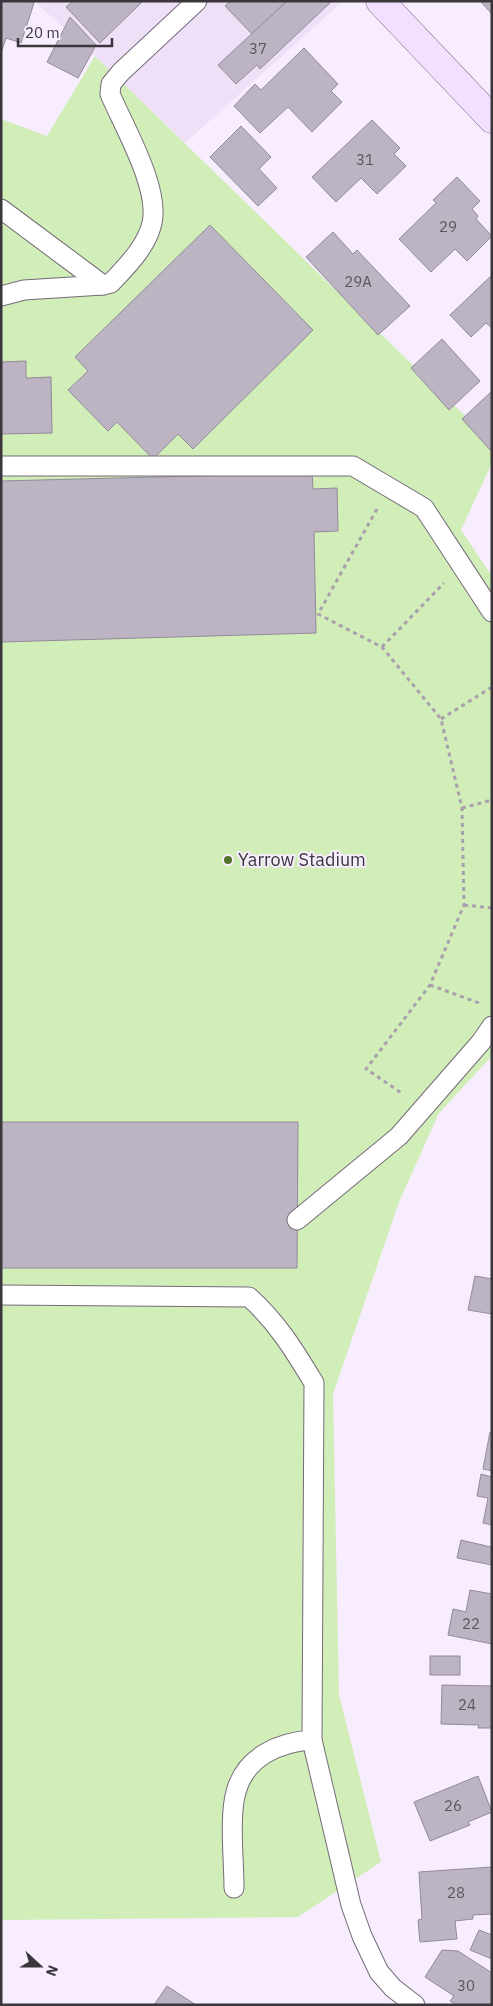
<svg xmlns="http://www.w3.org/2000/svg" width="493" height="2006" font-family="'IBM Plex Sans',sans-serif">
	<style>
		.built { fill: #eee0f7 }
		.green { fill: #d1edb8 }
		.building { fill: #bdb4c3; stroke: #938a99 }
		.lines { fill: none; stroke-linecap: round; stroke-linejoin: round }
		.lane-casing { stroke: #746b79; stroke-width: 21 }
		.secondary-casing { stroke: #746b79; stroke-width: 29 }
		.path { stroke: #a8a1ad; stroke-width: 3; stroke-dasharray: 4 4; stroke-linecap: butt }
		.lane { stroke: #fff; stroke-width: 19 }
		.secondary { stroke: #f3dfff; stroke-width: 28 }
		.poi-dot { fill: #52732b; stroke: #f7edfe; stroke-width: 2 }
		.labels { text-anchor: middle; stroke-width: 4; stroke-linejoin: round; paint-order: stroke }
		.number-label { font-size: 15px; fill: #5b565e }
		.poi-label { font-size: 18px; fill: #3a363c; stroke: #f7edfe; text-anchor: start }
	</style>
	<rect width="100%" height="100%" fill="#f7edfe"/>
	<polygon class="built" points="34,1 339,1 341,3 185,143 95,56"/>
	<polygon class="green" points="95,56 492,442 492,463 461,530 492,576 492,1056 439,1113 399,1202 333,1394 339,1695 381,1862 298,1917 1,1920 1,119 47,136"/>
	<g class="building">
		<polygon points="1,1 28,1 34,3 21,43 6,38 1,53"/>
		<polygon points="73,1 143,1 100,43 66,7"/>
		<polygon points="230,1 287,1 252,34 225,6"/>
		<polygon points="287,1 332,1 260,69 257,65 236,84 218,65"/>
		<polygon points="480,1 492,1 492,14"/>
		<polygon points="70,17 96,45 78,78 47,62"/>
		<polygon points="304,48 338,84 331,91 342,102 312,132 288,107 260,133 234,106 255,84 261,90"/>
		<polygon points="372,120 400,148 394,154 406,166 377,194 361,178 336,202 312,177"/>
		<polygon points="241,126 271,157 259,169 277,188 258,206 210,157"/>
		<polygon points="457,177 480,201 472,209 478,216 476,219 492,236 467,261 455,249 431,272 399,239 436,203 433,200"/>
		<polygon points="210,225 313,330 193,449 178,434 153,459 117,422 108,431 68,390 88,371 75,357"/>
		<polygon points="333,232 353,254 357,250 410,306 378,335 306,257"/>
		<polygon points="492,275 492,328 486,323 471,337 450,315"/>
		<polygon points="442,339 480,381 449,410 411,368"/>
		<polygon points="26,361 26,378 51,377 52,433 1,434 1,362"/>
		<polygon points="492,391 492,452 462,419"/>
		<polygon points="312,473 313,489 337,488 338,531 314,532 316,633 1,642 1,481"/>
		<polygon points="1,1122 298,1122 297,1268 1,1268"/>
		<polygon points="475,1276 492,1279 492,1314 468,1310"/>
		<polygon points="490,1432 492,1432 492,1471 483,1469"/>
		<polygon points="481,1474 492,1477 492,1525 483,1523 488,1498 477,1496"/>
		<polygon points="461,1540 491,1547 492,1543 492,1565 457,1558"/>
		<polygon points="470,1590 492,1594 492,1644 448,1635 453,1609 466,1612"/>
		<rect x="430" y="1656" width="30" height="19"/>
		<polygon points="442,1685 492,1686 492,1728 478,1728 479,1725 441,1724"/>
		<polygon points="478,1776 492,1812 468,1822 470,1825 430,1841 414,1802"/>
		<polygon points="492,1867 492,1914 473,1915 473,1919 455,1921 457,1939 420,1942 418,1920 422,1919 419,1872"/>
		<polygon points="479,1930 492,1935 492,1959 470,1950"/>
		<polygon points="442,1950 458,1951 492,1973 492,2005 456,2005 450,2001 454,1996 425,1977"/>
		<polygon points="167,1986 196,2005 154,2005"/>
	</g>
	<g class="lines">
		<defs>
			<g id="lane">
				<polyline points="1,209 103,285"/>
				<path d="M1,296l23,-6 79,-5 8,-2c16,-17 36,-37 41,-60 8,-35 -28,-96 -42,-129l1,-10 10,-12 76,-71"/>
				<polyline points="1,466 353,466 424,508 492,612"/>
				<polyline points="297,1220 399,1136 481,1042 492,1026"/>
				<path d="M1,1295l248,2c28,25 45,53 65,86l-2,357 39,165 11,31 17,36 14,16 22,17"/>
				<path d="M234,1888c0,-27 -5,-72 2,-96 9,-35 43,-50 76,-52"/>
			</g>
			<polyline id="secondary" points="380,1 492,119"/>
		</defs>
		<use href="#lane" class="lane-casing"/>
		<use href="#secondary" class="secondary-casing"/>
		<g class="path">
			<polyline points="377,509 318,614 382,647 441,719 462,808 464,905 430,985 366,1069 403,1094"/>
			<polyline points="382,647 444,583"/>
			<polyline points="441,719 492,687"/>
			<polyline points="462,808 492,800"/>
			<polyline points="464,905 492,908"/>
			<polyline points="430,985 479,1003"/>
		</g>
		<use href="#lane" class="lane"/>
		<use href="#secondary" class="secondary"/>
	</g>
	<circle class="poi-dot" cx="228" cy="860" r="5"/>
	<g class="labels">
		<g class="number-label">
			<text x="258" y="54">37</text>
			<text x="365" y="165">31</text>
			<text x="448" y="232">29</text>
			<text x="358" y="287">29A</text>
			<text x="471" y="1629">22</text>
			<text x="467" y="1710">24</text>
			<text x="453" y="1811">26</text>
			<text x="456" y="1898">28</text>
			<text x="466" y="1991">30</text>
		</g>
		<g class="poi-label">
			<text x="238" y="866">Yarrow Stadium</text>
		</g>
	</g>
	<rect width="493" height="2006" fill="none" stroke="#3a363c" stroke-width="5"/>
	<g transform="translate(40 1966) rotate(111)" stroke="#f7edfe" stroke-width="4" paint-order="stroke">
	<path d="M0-4L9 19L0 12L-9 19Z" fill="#3a363c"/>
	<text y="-8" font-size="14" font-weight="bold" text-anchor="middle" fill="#3a363c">N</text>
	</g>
	<path d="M18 38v8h94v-8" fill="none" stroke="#3a363c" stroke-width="2.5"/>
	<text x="25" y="38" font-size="15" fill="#3a363c" stroke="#f7edfe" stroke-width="4" paint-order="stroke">20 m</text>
</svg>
